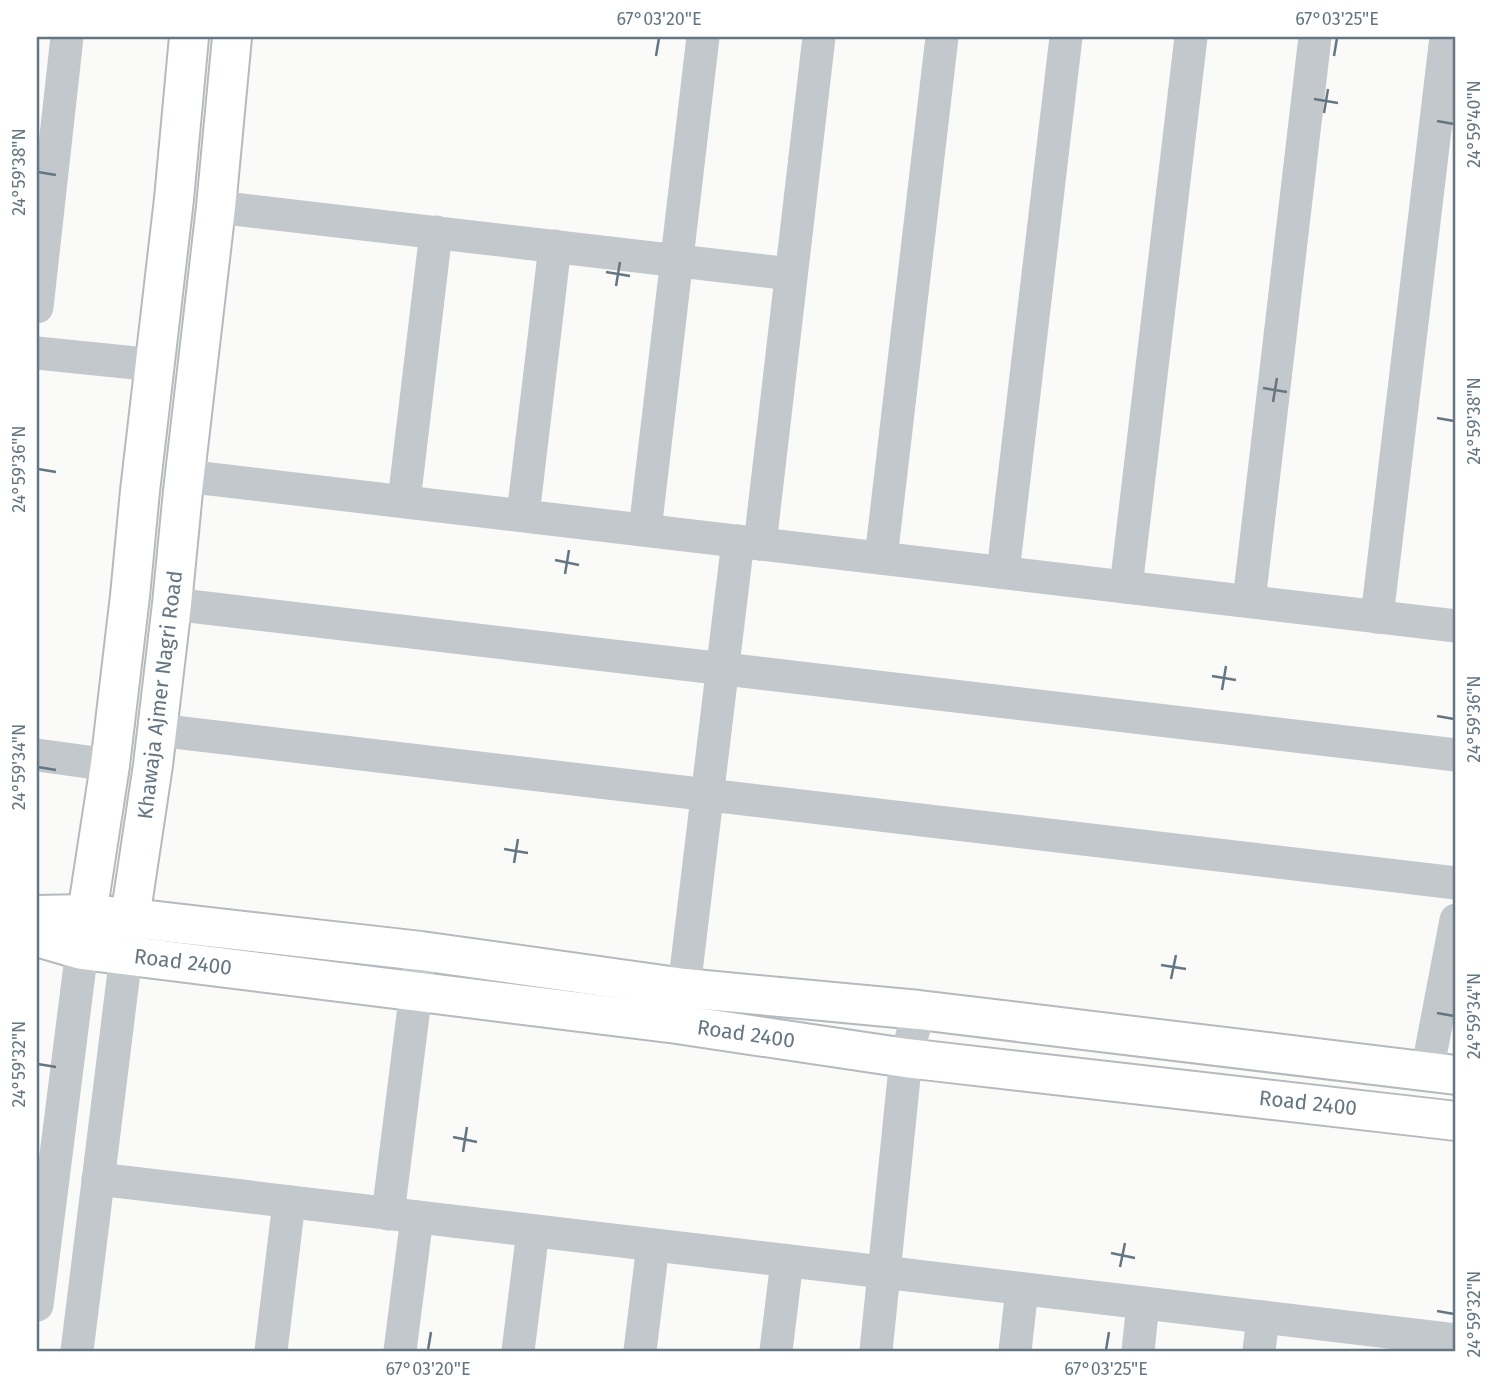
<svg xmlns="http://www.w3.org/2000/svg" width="1493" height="1388" font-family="'Fira Sans',sans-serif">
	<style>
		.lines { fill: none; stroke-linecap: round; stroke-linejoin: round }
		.major-casing { stroke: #b5babe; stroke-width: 42 }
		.minor { stroke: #c3c8cc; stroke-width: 33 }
		.major { stroke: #fff; stroke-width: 38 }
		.ticks { fill: none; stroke: #657683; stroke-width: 2.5 }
		.labels { text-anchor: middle; stroke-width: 7; stroke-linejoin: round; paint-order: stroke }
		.street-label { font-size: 21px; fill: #657683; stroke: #fff }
		.neatline { fill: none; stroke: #657683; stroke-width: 2.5 }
		.ticks-label { font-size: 18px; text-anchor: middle; fill: #657683 }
	</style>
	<rect width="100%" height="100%" fill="#fafaf8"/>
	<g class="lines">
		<defs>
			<g id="major">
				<polyline points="87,914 110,765 130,596 140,491 174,199 189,37"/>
				<polyline points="37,915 87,914 130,918 421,951 684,988 919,1010 1456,1075"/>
				<polyline points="130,918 153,765 172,604 183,491 216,207 232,37"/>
				<polyline points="37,937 82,950 677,1024 906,1058 1456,1121"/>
			</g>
		</defs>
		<use href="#major" class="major-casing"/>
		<g class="minor">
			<polyline points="216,207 791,274"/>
			<polyline points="37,307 67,37"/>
			<polyline points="37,353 155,365"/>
			<polyline points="185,476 1456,626"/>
			<polyline points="404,501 436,232"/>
			<polyline points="523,515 555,246"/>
			<polyline points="645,530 703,37"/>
			<polyline points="760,544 819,37"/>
			<polyline points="881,558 942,37"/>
			<polyline points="1003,572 1066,37"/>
			<polyline points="1126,587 1191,37"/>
			<polyline points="1249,601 1315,37"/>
			<polyline points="172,604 1456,755"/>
			<polyline points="1377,617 1446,37"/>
			<polyline points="157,730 1456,883"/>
			<polyline points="37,755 110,765"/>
			<polyline points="684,988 738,541"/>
			<polyline points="1427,1072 1456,920"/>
			<polyline points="98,1179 1456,1340"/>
			<polyline points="388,1214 421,951"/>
			<polyline points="37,1305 85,926"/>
			<polyline points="77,1351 129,931"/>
			<polyline points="271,1351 289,1202"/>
			<polyline points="400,1351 417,1217"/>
			<polyline points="518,1351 533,1231"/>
			<polyline points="640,1351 653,1245"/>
			<polyline points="776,1351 787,1261"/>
			<polyline points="876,1351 906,1058 919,1010"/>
			<polyline points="1015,1351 1022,1289"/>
			<polyline points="1138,1351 1143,1303"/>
			<polyline points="1259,1351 1263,1317"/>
		</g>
		<use href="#major" class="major"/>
	</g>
	<path class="ticks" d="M656,56l3,-18M1334,56l3,-18M1314,99l24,4M1324,113l4,-24M1437,121l17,3M38,172l18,3M606,272l24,4M616,286l4,-24M1263,388l24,4M1273,402l4,-24M1437,418l17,3M38,469l18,3M555,560l24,5M565,574l4,-24M1212,676l24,4M1222,690l4,-24M1437,716l17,3M38,767l18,3M504,849l24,4M514,863l4,-24M1161,965l25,4M1171,979l5,-24M1437,1013l17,3M38,1064l18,3M453,1137l24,5M463,1152l4,-25M1111,1253l24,5M1120,1267l5,-24M1437,1311l17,3M428,1350l3,-18M1106,1350l3,-18"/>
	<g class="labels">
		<g class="street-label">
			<text transform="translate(160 695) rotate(-83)" y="7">Khawaja Ajmer Nagri Road</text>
			<text transform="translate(183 962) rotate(7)" y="7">Road 2400</text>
			<text transform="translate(746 1034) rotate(8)" y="7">Road 2400</text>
			<text transform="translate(1308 1103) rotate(6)" y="7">Road 2400</text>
		</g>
	</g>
	<rect width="1493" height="1388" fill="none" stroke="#ffffff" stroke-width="77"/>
	<rect x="38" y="38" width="1416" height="1312" class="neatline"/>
	<g class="ticks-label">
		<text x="659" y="25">67°03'20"E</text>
		<text x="1337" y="25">67°03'25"E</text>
		<text transform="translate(1474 124) rotate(-90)" y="6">24°59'40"N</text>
		<text transform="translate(19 172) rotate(-90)" y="6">24°59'38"N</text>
		<text transform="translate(1474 421) rotate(-90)" y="6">24°59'38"N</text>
		<text transform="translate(19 469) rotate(-90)" y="6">24°59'36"N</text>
		<text transform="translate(1474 719) rotate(-90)" y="6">24°59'36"N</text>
		<text transform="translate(19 767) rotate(-90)" y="6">24°59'34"N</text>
		<text transform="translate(1474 1016) rotate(-90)" y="6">24°59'34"N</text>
		<text transform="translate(19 1064) rotate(-90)" y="6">24°59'32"N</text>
		<text transform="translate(1474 1314) rotate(-90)" y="6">24°59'32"N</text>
		<text x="428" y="1375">67°03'20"E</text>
		<text x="1106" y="1375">67°03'25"E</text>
	</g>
</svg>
